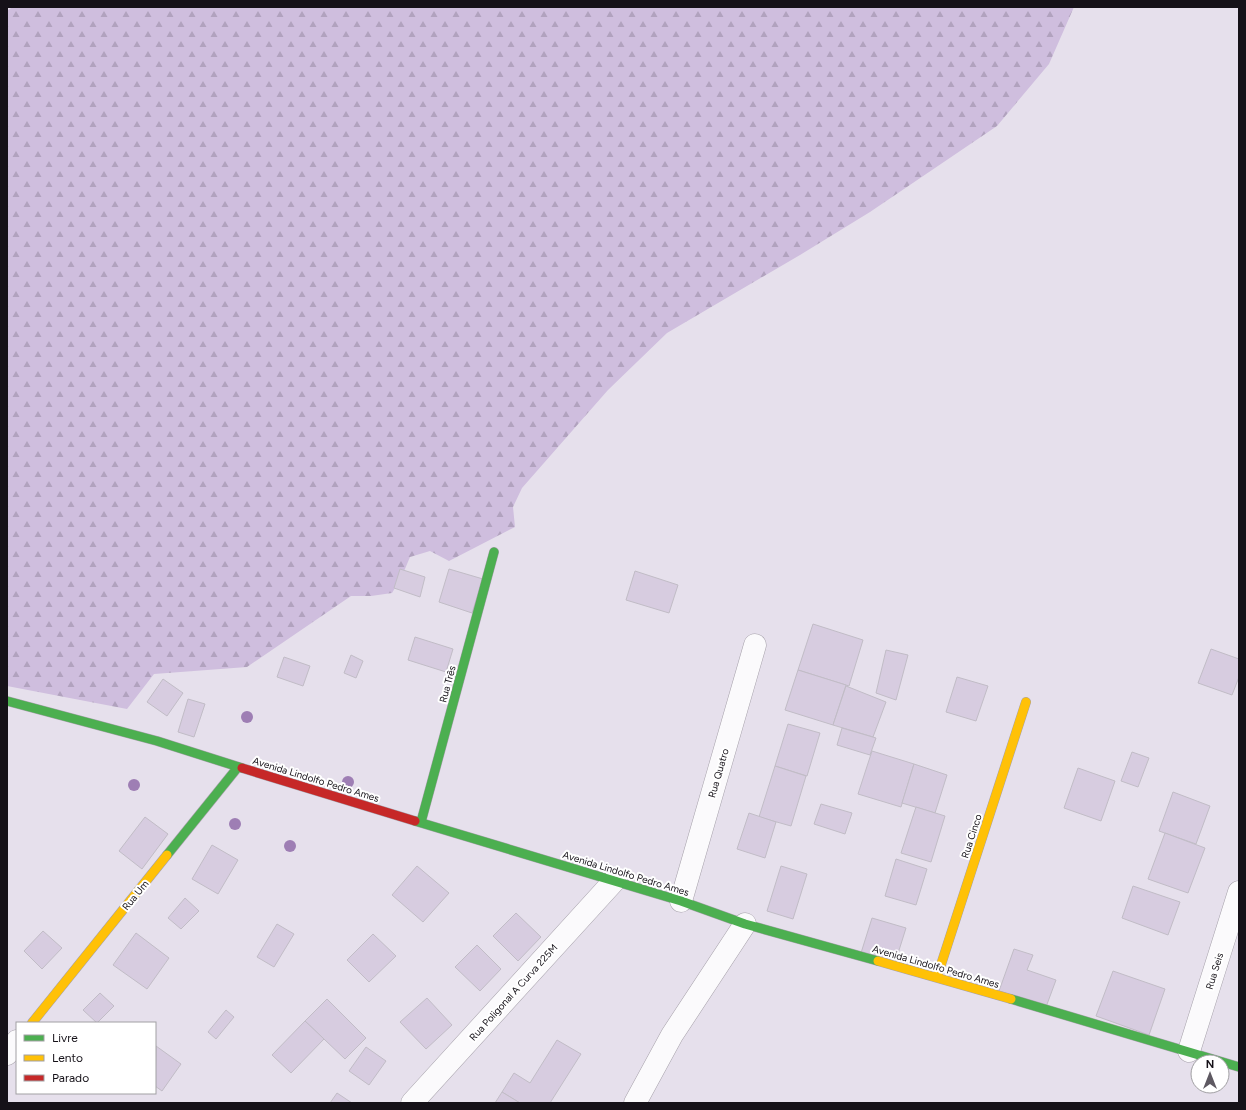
<svg xmlns="http://www.w3.org/2000/svg" width="1246" height="1110" font-family="Figtree,sans-serif">
	<style>
		.forest { fill: url(#forest-firs) }
		.building { fill: #d7cce0; stroke: #c1bcc6 }
		.lines { fill: none; stroke-linecap: round; stroke-linejoin: round }
		.street-casing { stroke: #a6a1aa; stroke-width: 23 }
		.fast-casing { stroke: #a6a1aa; stroke-width: 10 }
		.slow-casing { stroke: #a6a1aa; stroke-width: 10 }
		.jam-casing { stroke: #a6a1aa; stroke-width: 10 }
		.street { stroke: #fbfafc; stroke-width: 22 }
		.fast { stroke: #4caf50; stroke-width: 9 }
		.slow { stroke: #ffc107; stroke-width: 9 }
		.jam { stroke: #c62828; stroke-width: 9 }
		.tree { fill: #9e7eb4 }
		.labels { text-anchor: middle; stroke-width: 4; stroke-linejoin: round; paint-order: stroke }
		.street-label { font-size: 10px; fill: #151118; stroke: #fff }
	</style>
	<defs>
		<pattern id="forest-firs" width="22" height="20" patternUnits="userSpaceOnUse"><rect width="22" height="20" fill="#cfbede"/><path d="M5 1l3.5 6h-7zM16 11l3.5 6h-7z" fill="#b1a2be"/></pattern>
	</defs>
	<rect width="100%" height="100%" fill="#e6e0ec"/>
	<polygon class="forest" points="17,7 1074,7 1049,64 997,126 870,212 800,255 667,333 608,390 522,488 513,507 515,527 449,561 430,551 410,557 402,576 392,593 371,596 351,596 247,667 154,674 127,709 7,686 7,11 11,8"/>
	<g class="building">
		<polygon points="400,569 425,577 420,597 394,588"/>
		<polygon points="449,569 483,579 472,613 439,602"/>
		<polygon points="635,571 678,585 669,613 626,600"/>
		<polygon points="813,624 863,640 849,686 798,670"/>
		<polygon points="415,637 453,649 446,672 408,660"/>
		<polygon points="1211,649 1239,659 1239,677 1232,695 1198,683"/>
		<polygon points="886,650 908,655 896,700 876,693"/>
		<polygon points="351,655 363,661 356,678 344,673"/>
		<polygon points="284,657 310,666 303,686 277,677"/>
		<polygon points="798,670 846,685 833,725 785,710"/>
		<polygon points="957,677 988,686 976,721 946,712"/>
		<polygon points="163,679 183,693 167,716 147,702"/>
		<polygon points="846,686 886,702 873,737 833,725"/>
		<polygon points="188,699 205,704 194,737 178,732"/>
		<polygon points="788,724 820,733 807,776 775,766"/>
		<polygon points="842,728 876,738 870,755 837,745"/>
		<polygon points="872,751 914,764 901,807 858,794"/>
		<polygon points="1132,752 1149,758 1138,787 1121,781"/>
		<polygon points="914,764 947,775 935,813 902,803"/>
		<polygon points="775,766 806,776 791,826 759,817"/>
		<polygon points="1078,768 1115,781 1101,821 1064,808"/>
		<polygon points="1173,792 1210,806 1196,844 1159,831"/>
		<polygon points="821,804 852,813 845,834 814,824"/>
		<polygon points="916,807 945,816 931,862 901,853"/>
		<polygon points="749,813 776,822 765,858 737,849"/>
		<polygon points="145,817 168,834 142,869 119,851"/>
		<polygon points="1165,833 1205,848 1188,893 1148,879"/>
		<polygon points="212,845 238,860 218,894 192,879"/>
		<polygon points="896,859 927,869 916,905 885,896"/>
		<polygon points="417,866 449,893 423,922 392,895"/>
		<polygon points="781,866 807,874 793,919 767,911"/>
		<polygon points="1133,886 1180,902 1168,935 1122,918"/>
		<polygon points="185,898 199,911 181,929 168,918"/>
		<polygon points="516,913 541,937 518,961 493,936"/>
		<polygon points="872,918 906,928 895,963 861,953"/>
		<polygon points="277,924 294,934 274,967 257,957"/>
		<polygon points="43,931 62,948 42,969 24,951"/>
		<polygon points="136,933 169,958 147,989 113,965"/>
		<polygon points="373,934 396,956 369,982 347,960"/>
		<polygon points="477,945 501,969 480,991 455,967"/>
		<polygon points="1014,949 1033,955 1027,970 1056,980 1046,1007 999,991"/>
		<polygon points="1113,971 1165,989 1149,1035 1096,1016"/>
		<polygon points="100,993 114,1006 97,1023 83,1010"/>
		<polygon points="427,998 452,1025 426,1049 400,1022"/>
		<polygon points="327,999 366,1038 345,1059 305,1021"/>
		<polygon points="226,1010 234,1017 216,1039 208,1032"/>
		<polygon points="305,1021 324,1039 291,1073 272,1055"/>
		<polygon points="557,1040 581,1054 550,1103 520,1103 502,1092 514,1073 530,1083"/>
		<polygon points="156,1046 181,1064 162,1091 155,1086"/>
		<polygon points="366,1047 386,1061 369,1085 349,1071"/>
		<polygon points="502,1092 520,1103 495,1103"/>
		<polygon points="337,1093 352,1103 330,1103"/>
	</g>
	<g class="lines">
		<defs>
			<g id="street">
				<polyline points="681,901 755,645"/>
				<polyline points="1189,1051 1239,892"/>
				<polyline points="7,1054 17,1041"/>
				<polyline points="412,1103 614,881"/>
				<polyline points="635,1103 672,1035 745,924"/>
			</g>
			<g id="fast">
				<polyline points="7,701 157,741 242,768"/>
				<polyline points="415,821 681,901 745,924 878,961"/>
				<polyline points="421,822 494,552"/>
				<polyline points="167,855 238,767"/>
				<polyline points="1011,999 1239,1067"/>
			</g>
			<g id="slow">
				<polyline points="878,961 1011,999"/>
				<polyline points="937,977 1026,702"/>
				<polyline points="32,1023 167,855"/>
			</g>
			<polyline id="jam" points="242,768 415,821"/>
		</defs>
		<use href="#street" class="street-casing"/>
		<use href="#fast" class="fast-casing"/>
		<use href="#slow" class="slow-casing"/>
		<use href="#jam" class="jam-casing"/>
		<use href="#street" class="street"/>
		<use href="#fast" class="fast"/>
		<use href="#slow" class="slow"/>
		<use href="#jam" class="jam"/>
	</g>
	<g class="tree">
		<circle cx="247" cy="717" r="6"/>
		<circle cx="348" cy="782" r="6"/>
		<circle cx="134" cy="785" r="6"/>
		<circle cx="235" cy="824" r="6"/>
		<circle cx="290" cy="846" r="6"/>
	</g>
	<g class="labels">
		<g class="street-label">
			<text transform="translate(447 684) rotate(-75)" y="4">Rua Três</text>
			<text transform="translate(718 773) rotate(-74)" y="4">Rua Quatro</text>
			<text transform="translate(316 779) rotate(17)" y="4">Avenida Lindolfo Pedro Ames</text>
			<text transform="translate(971 836) rotate(-72)" y="4">Rua Cinco</text>
			<text transform="translate(626 873) rotate(17)" y="4">Avenida Lindolfo Pedro Ames</text>
			<text transform="translate(135 895) rotate(-51)" y="4">Rua Um</text>
			<text transform="translate(936 966) rotate(16)" y="4">Avenida Lindolfo Pedro Ames</text>
			<text transform="translate(1214 971) rotate(-73)" y="4">Rua Seis</text>
			<text transform="translate(513 992) rotate(-48)" y="4">Rua Poligonal A Curva 225M</text>
		</g>
	</g>
	<rect width="1246" height="1110" fill="none" stroke="#151118" stroke-width="16"/>
	<rect x="16" y="1022" width="140" height="72" fill="#ffffff" stroke="#a1a0a3"/>
	<rect x="24" y="1035" width="20" height="6" fill="#4caf50" stroke="#a1a0a3"/>
	<text x="52" y="1042" font-size="12" fill="#151118">Livre</text>
	<rect x="24" y="1055" width="20" height="6" fill="#ffc107" stroke="#a1a0a3"/>
	<text x="52" y="1062" font-size="12" fill="#151118">Lento</text>
	<rect x="24" y="1075" width="20" height="6" fill="#c62828" stroke="#a1a0a3"/>
	<text x="52" y="1082" font-size="12" fill="#151118">Parado</text>
	<g transform="translate(1210 1074)"><circle r="19" fill="#ffffff" stroke="#a1a0a3"/>
	<path d="M0-3L7 15L0 10L-7 15Z" fill="#5e5962"/>
	<text y="-6" font-size="11" font-weight="bold" text-anchor="middle" fill="#151118">N</text>
	</g>
</svg>
